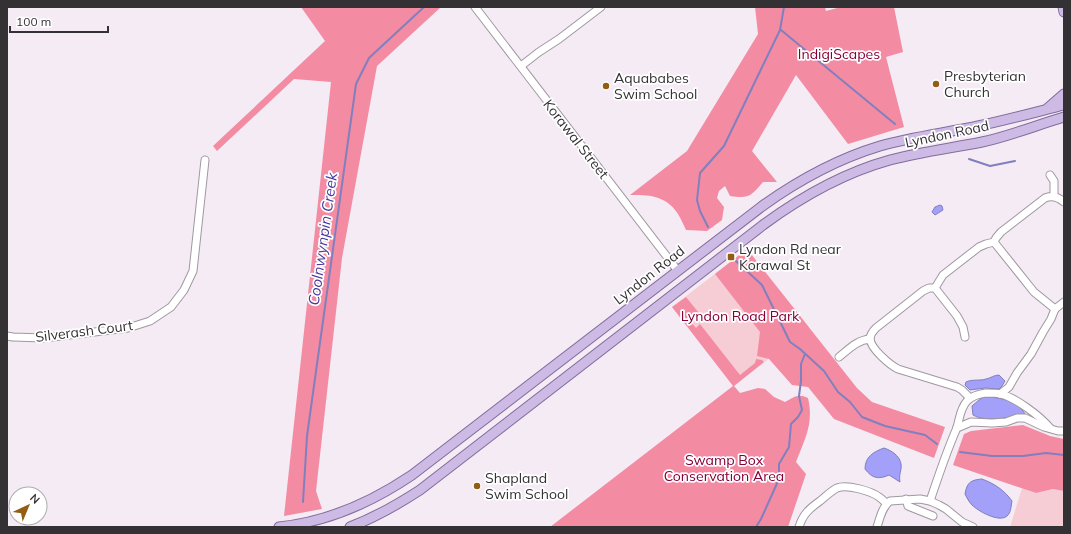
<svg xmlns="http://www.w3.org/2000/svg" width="1071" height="534" font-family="Mulish,sans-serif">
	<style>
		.green { fill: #f7cdd5 }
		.forest { fill: #f38ca3 }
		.water { fill: #a2a0f9; stroke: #817fbe }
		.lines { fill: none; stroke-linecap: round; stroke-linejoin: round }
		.stream { stroke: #817fbe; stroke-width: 2 }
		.minor-casing { stroke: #a098a0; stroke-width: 9 }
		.major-casing { stroke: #826c9c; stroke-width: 11 }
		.minor { stroke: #fff; stroke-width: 7 }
		.major { stroke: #cdbae5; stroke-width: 9 }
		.poi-dot { fill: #935d14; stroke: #fff; stroke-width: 1.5 }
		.labels { text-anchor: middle; stroke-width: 3.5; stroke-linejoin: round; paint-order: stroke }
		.park-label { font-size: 14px; fill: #830038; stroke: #fff }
		.poi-label { font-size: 14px; fill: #343135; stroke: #fff; text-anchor: start }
		.street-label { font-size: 14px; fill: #343135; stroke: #fff }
		.water-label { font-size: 15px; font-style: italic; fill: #483a9f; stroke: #fff }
	</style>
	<rect width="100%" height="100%" fill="#f4ebf4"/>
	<g class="green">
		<polygon points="747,249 809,327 734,386 672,307"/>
		<polygon points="1022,488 1036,493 1053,489 1064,491 1064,527 1010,527"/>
	</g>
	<g class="forest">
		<polygon points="301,7 441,7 377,66 342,258 316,491 322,509 284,516 331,82 294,79 217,151 213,146 325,41"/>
		<path d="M755,7h70l1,4 15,-4h53l9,45 -17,5 18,70 -56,17 -52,-69 -44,76 25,31h-14c-12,14 -14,17 -33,14l-5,-10 -6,5 -2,7 7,9 -2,13 -15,11 -21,-1c-7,-16 -13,-28 -31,-33 -7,-2 -17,-2 -25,-2l57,-44 71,-117z"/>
		<polygon points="747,249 857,388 872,402 945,427 934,458 834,419 808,387 792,385 769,359 757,356 760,332 715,274"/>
		<path d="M686,297l13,16 -9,8 6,7 4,-4 40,51 15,-12 1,-4 6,1 2,2 -30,24 6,7 18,-5 7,1 9,8 11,5c9,-5 13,-9 23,-4 6,25 -3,41 -12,64l10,12 -18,53h-238l183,-141 -61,-79z"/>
		<polygon points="1023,425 1050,436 1064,439 1064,491 1053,489 1036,493 953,465 964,434 971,431"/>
	</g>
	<g class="water">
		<polygon points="940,205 942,206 943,210 935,215 932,212 935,207"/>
		<path d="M999,375l6,6 -3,5 -3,3 -14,-1 -15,2 -5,-5 1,-3c6,-3 14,-1 20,-3 5,-1 8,-4 13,-4z"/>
		<path d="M984,397c14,0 33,3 41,17 -14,3 -39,9 -52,1l-1,-9 7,-6z"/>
		<path d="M884,448c9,3 19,10 17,21 -1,5 -2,8 -1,13l-11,-7c-11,5 -17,3 -24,-6 0,-12 8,-17 19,-21z"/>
		<path d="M982,479c13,5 22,11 30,22 -1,5 -1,12 -5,15 -8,7 -29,-5 -35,-11 -3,-3 -5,-7 -7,-11 2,-12 6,-14 17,-15z"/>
	</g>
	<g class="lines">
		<g class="stream">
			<polyline points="781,30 895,124"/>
			<polyline points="969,159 990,166 1015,161"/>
			<polyline points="708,227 700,211 697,200 700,173 724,146 780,30 784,7"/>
			<polyline points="736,261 762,285 790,342 800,349 824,371 838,392 850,402 862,417 885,426 925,435 937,444"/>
			<polyline points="960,452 992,456 1023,456 1046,453 1064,455"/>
			<polyline points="303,502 307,436 356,84 369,58 424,7"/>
			<polyline points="756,527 761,519 779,479 779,464 789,447 791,424 798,417 802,410 799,396 801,381 801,364 805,354"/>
		</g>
		<defs>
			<g id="minor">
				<polyline points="475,7 678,271"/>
				<polyline points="521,66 539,52 559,39 601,7"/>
				<polyline points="1050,175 1054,181 1054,196"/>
				<polyline points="935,288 943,275 979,247 986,244 994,242"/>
				<polyline points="1055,309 1064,302"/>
				<polyline points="7,336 13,337 44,338 128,328 150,321 171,307 184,290 193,271 205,160"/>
				<path d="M965,337l-2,-10 -6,-11 -22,-28h-6l-6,3 -47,37c-3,3 -6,7 -6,11 1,10 20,26 28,30l59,18 5,3 8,8"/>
				<path d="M839,357c10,-8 18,-17 31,-18"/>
				<path d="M1000,394l9,-7 8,-14 14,-19 12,-22 8,-13 4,-10 -21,-17 -40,-50 2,-4 5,-6 44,-34c7,-3 13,-1 19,4"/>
				<polyline points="957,428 971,422 992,423 1006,422 1017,418 1025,418 1044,427 1058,431 1064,431"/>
				<polyline points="906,499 908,506 933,516"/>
				<path d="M930,501c8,-24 16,-48 26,-71 4,-10 3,-20 11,-29 5,-5 11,-7 19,-8 5,0 10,0 15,1 15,4 39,22 49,34"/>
				<path d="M799,527c4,-13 10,-18 21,-26 5,-4 11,-10 17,-13 10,-4 34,3 42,9 3,2 5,4 7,6"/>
				<path d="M877,527c3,-9 5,-20 13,-26l30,-2 10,2 9,4 7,4 16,13 11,5"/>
			</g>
			<g id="major">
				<polyline points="1063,7 1064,12"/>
				<polyline points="1048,108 1064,94"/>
				<path d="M279,527c49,-5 93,-25 133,-52l349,-268c36,-26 76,-48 119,-61 32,-9 65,-13 98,-20 29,-6 58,-14 86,-21"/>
				<path d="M350,527c26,-10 47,-22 70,-37l343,-265c38,-28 80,-52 127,-65 30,-8 62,-12 92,-18 28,-6 55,-17 82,-25"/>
			</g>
		</defs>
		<use href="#minor" class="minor-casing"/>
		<use href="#major" class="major-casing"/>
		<use href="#minor" class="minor"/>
		<use href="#major" class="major"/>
	</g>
	<g class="poi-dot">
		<circle cx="936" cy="84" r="4"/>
		<circle cx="606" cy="86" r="4"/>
		<rect x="727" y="253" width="8" height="8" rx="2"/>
		<circle cx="477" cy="486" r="4"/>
	</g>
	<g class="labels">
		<g class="park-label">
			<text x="839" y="59">IndigiScapes</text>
			<text x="740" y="321">Lyndon Road Park</text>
			<text x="724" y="465">Swamp Box<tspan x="724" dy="16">Conservation Area</tspan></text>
		</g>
		<g class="poi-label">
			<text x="944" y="81">Presbyterian<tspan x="944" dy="16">Church</tspan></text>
			<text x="614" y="83">Aquababes<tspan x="614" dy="16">Swim School</tspan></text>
			<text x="739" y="254">Lyndon Rd near<tspan x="739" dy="16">Korawal St</tspan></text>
			<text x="485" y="483">Shapland<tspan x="485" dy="16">Swim School</tspan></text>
		</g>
		<g class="street-label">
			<text transform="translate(947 134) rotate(-12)" y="5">Lyndon Road</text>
			<text transform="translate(576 139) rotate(52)" y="5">Korawal Street</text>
			<text transform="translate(649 275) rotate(-38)" y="5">Lyndon Road</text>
			<text transform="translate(84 331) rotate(-7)" y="5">Silverash Court</text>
		</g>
		<g class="water-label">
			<text transform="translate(323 239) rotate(-82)" y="5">Coolnwynpin Creek</text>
		</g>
	</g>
	<rect width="1071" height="534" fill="none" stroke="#343135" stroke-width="16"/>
	<g transform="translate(28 506) rotate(44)"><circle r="19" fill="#ffffff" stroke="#aeadae"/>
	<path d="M0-3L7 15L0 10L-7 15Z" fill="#935d14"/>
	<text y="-6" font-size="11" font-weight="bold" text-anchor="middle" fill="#343135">N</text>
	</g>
	<path d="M10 26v6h98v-6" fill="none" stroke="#343135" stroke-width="2"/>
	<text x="16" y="26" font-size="12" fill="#343135" stroke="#ffffff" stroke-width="3" paint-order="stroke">100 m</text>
</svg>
